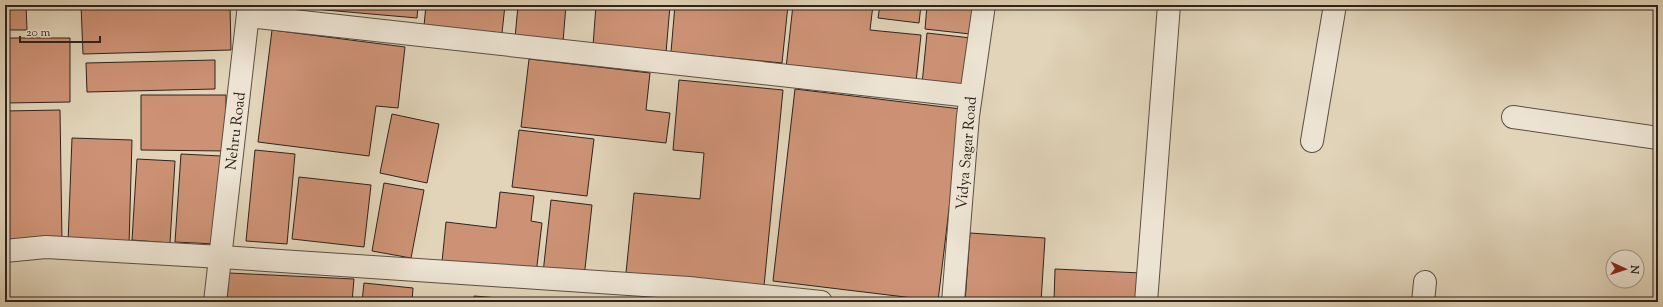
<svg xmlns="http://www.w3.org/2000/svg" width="1663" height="307" font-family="'Sorts Mill Goudy',serif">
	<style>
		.building { fill: #cd9275; stroke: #2f221c }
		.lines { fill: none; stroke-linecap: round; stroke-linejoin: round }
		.minor-casing { stroke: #5c4e43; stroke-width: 24 }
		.minor { stroke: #ece3d2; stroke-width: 22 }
		.labels { text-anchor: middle; stroke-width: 4; stroke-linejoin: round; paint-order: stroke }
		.street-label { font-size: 15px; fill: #2f221c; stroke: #ece3d2 }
	</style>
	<rect width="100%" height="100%" fill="#e1d4b9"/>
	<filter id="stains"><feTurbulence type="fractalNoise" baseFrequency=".005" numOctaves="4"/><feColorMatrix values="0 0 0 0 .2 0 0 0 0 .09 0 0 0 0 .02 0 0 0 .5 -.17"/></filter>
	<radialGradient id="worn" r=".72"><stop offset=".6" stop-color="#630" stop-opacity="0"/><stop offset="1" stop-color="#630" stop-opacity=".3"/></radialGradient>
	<g class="building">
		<polygon points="5,5 26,5 27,30 5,30"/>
		<polygon points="81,5 230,5 231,50 83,54"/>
		<polygon points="268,5 418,5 417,18"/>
		<polygon points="426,5 505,5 502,33 424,26"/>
		<polygon points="518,5 566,5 563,42 515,38"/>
		<polygon points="596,5 670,5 666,53 593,46"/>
		<polygon points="675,5 788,5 782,63 671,52"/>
		<polygon points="793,5 873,5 870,30 921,35 916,82 786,68"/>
		<polygon points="880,5 921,5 919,23 878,18"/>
		<polygon points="927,5 973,5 970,34 925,29"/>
		<polygon points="272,30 405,47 398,108 376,106 369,156 258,142"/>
		<polygon points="927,33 971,38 965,89 922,84"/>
		<polygon points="5,38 70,38 70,102 5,103"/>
		<polygon points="529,59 650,73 646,110 670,113 666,143 521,127"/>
		<polygon points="215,60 215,89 87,92 86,63"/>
		<polygon points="679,80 783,90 764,286 626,273 634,193 700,199 704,153 673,150"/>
		<polygon points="795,89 961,109 938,301 773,281"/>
		<polygon points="141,95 226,95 226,151 141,150"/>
		<polygon points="60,110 62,244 5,244 5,111"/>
		<polygon points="392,114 439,124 427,183 380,173"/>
		<polygon points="519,130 594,139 587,196 512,187"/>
		<polygon points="72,138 132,140 129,245 68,243"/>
		<polygon points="255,150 295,154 287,244 246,241"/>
		<polygon points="181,154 221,156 216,244 175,242"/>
		<polygon points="137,159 175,161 170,243 132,240"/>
		<polygon points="299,177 371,185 364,247 292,239"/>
		<polygon points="384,183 424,190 411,258 372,251"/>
		<polygon points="500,192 534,196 531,221 542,223 536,274 442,262 446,222 496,228"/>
		<polygon points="551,200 592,205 584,278 543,273"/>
		<polygon points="970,233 1045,238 1041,302 965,302"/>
		<polygon points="1055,269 1141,273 1140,302 1054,301"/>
		<polygon points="229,273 354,279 352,302 227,302"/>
		<polygon points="364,283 413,288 412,302 362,302"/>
		<polygon points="474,296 511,299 511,302 474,302"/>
		<polygon points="419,299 461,301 461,302 418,302"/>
	</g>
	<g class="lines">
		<defs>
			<g id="minor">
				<polyline points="248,16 970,96"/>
				<polyline points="1513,117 1658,138"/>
				<polyline points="1312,141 1335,5"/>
				<polyline points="5,251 46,247 221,257 689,288 821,302"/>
				<polyline points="215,302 249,5"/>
				<polyline points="953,302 968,116 984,5"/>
				<polyline points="1146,302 1169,5"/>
				<polyline points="1423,302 1425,282"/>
			</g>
		</defs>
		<use href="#minor" class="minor-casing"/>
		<use href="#minor" class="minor"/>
	</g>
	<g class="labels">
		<g class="street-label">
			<text transform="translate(235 131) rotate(-83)" y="5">Nehru Road</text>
			<text transform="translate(966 153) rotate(-85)" y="5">Vidya Sagar Road</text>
		</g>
	</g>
	<rect width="1663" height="307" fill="none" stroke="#e1d4b9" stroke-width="20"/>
	<rect x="6" y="6" width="1651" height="295" fill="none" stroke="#2f221c" stroke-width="2"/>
	<rect x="10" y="10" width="1643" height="287" fill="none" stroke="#2f221c"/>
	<g transform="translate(1625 269) rotate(93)"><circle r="19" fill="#ece3d2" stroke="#a09689"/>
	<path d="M0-3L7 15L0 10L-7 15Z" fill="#8f2418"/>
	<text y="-6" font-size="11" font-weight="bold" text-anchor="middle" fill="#2f221c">N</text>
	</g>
	<path d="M20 36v6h80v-6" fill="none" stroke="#2f221c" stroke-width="2"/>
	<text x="26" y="36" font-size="12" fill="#2f221c" stroke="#ece3d2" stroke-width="3" paint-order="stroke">20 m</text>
	<rect width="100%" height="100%" filter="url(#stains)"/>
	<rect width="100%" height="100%" fill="url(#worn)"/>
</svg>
